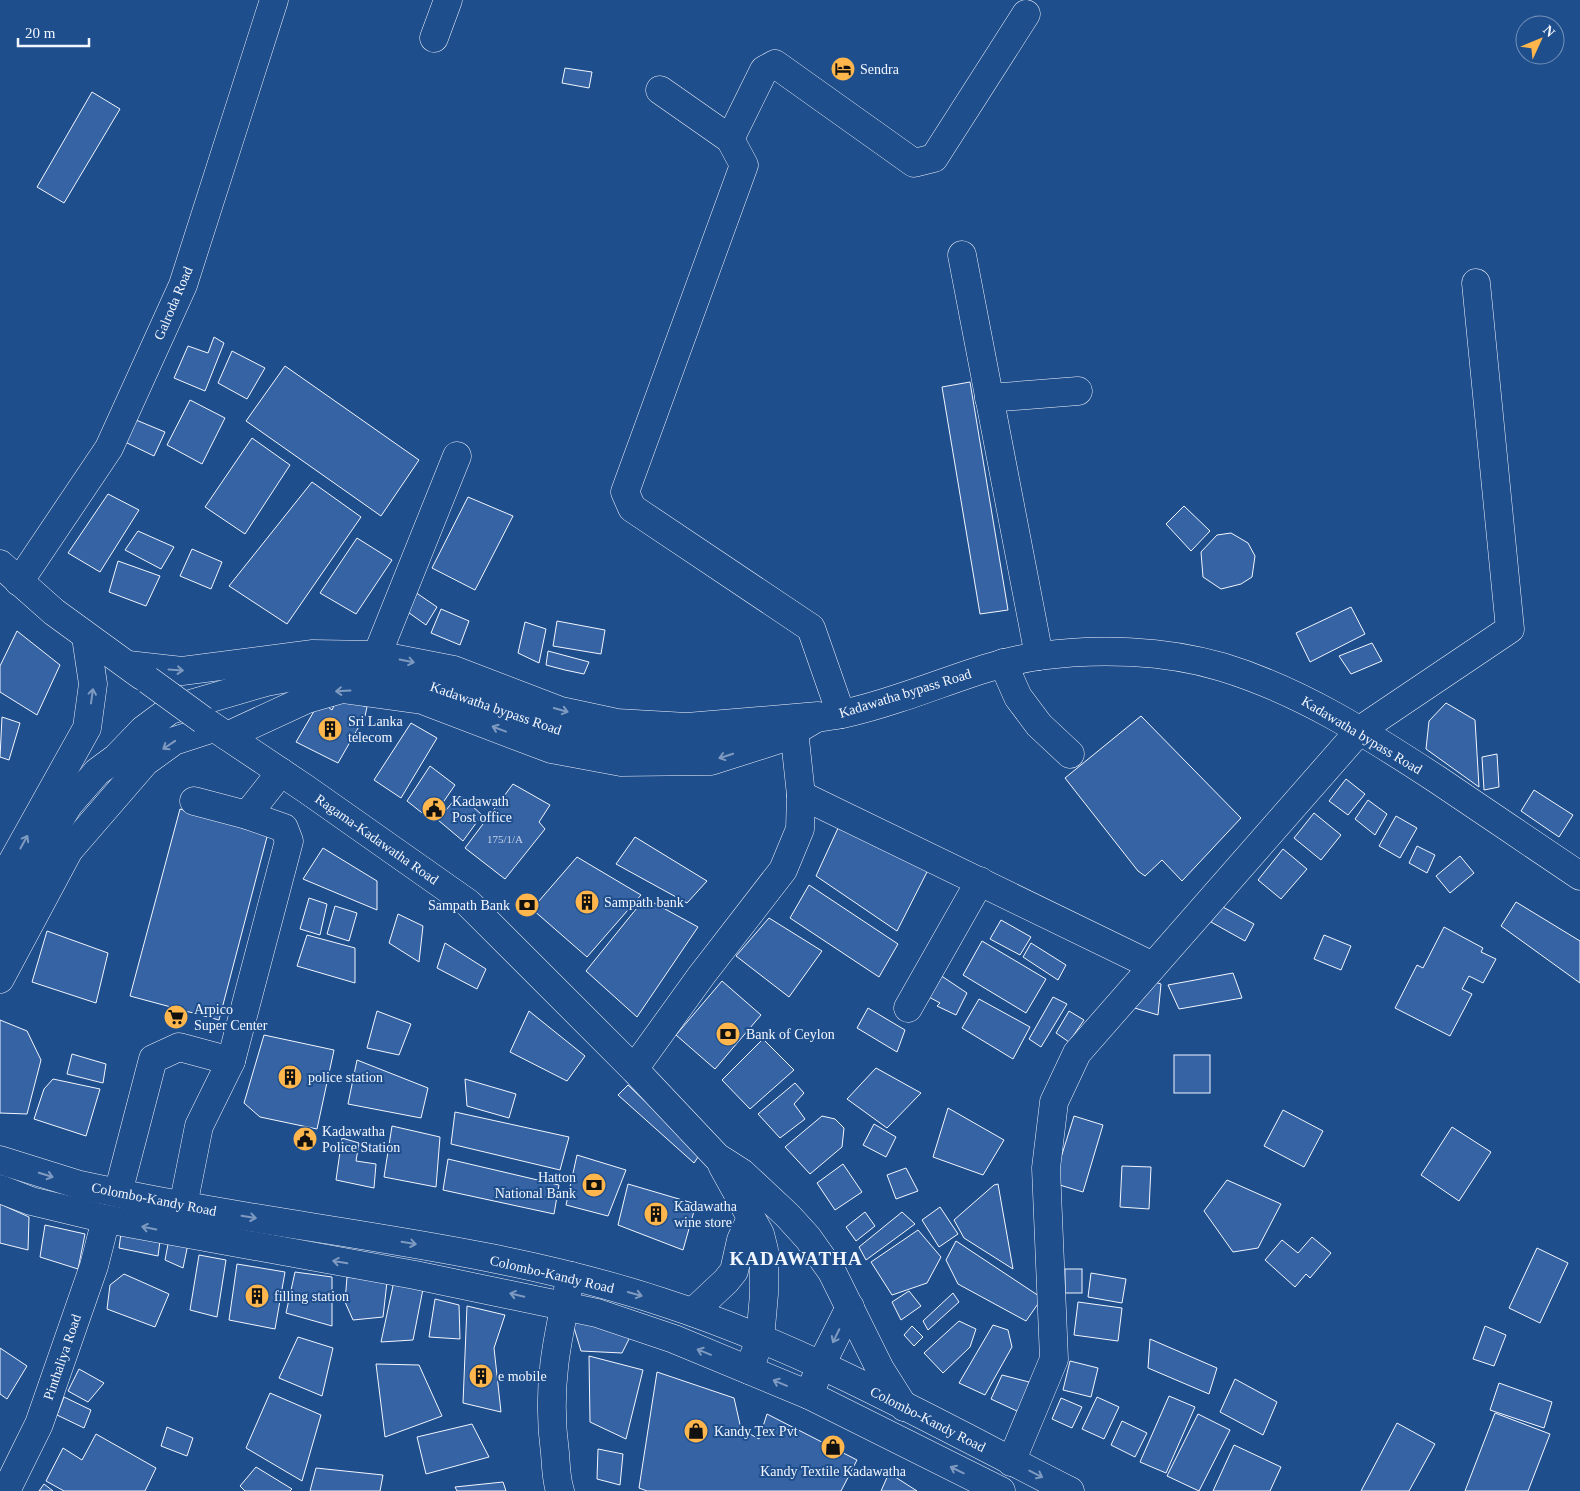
<svg xmlns="http://www.w3.org/2000/svg" width="1580" height="1491" font-family="'Times New Roman',serif">
	<style>
		.building { fill: #3563a3; stroke: #f2f6ff }
		.lines { fill: none; stroke-linecap: round; stroke-linejoin: round }
		.minor-casing { stroke: #f2f6ff; stroke-width: 29 }
		.major-casing { stroke: #f2f6ff; stroke-width: 29 }
		.highway-casing { stroke: #f2f6ff; stroke-width: 29 }
		.minor { stroke: #1f4e8c; stroke-width: 28 }
		.major { stroke: #1f4e8c; stroke-width: 28 }
		.highway { stroke: #1f4e8c; stroke-width: 28 }
		.major-bridge-casing { stroke: #f2f6ff; stroke-width: 29; stroke-linecap: butt }
		.major-bridge { stroke: #1f4e8c; stroke-width: 28 }
		.oneway { stroke: #7e9ac0 }
		.labels { text-anchor: middle; stroke-width: 4; stroke-linejoin: round; paint-order: stroke }
		.number-label { font-size: 11px; fill: #c3d1e8 }
		.poi-label { font-size: 14px; fill: #f2f6ff; stroke: #1f4e8c; text-anchor: start }
		.street-label { font-size: 14px; fill: #f2f6ff; stroke: #1f4e8c }
		.district-label { font-size: 19px; font-weight: bold; letter-spacing: 1px; fill: #f2f6ff; stroke: #1f4e8c }
	</style>
	<rect width="100%" height="100%" fill="#1f4e8c"/>
	<g class="building">
		<polygon points="565,68 592,72 589,88 562,83"/>
		<polygon points="92,92 120,109 64,203 37,187"/>
		<polygon points="214,337 224,343 205,391 174,378 188,346 208,353"/>
		<polygon points="232,351 265,368 247,399 218,383"/>
		<polygon points="285,366 419,460 381,516 246,421"/>
		<polygon points="970,382 1008,610 980,614 942,387"/>
		<polygon points="190,400 225,418 202,464 167,445"/>
		<polygon points="136,420 165,432 154,456 125,442"/>
		<polygon points="252,438 290,465 245,534 205,507"/>
		<polygon points="312,482 361,517 287,624 229,586"/>
		<polygon points="108,494 139,510 100,572 68,553"/>
		<polygon points="468,497 513,516 475,590 432,568"/>
		<polygon points="1184,506 1210,531 1191,551 1166,524"/>
		<polygon points="138,531 174,547 161,569 125,550"/>
		<polygon points="1231,533 1248,543 1255,556 1252,577 1241,584 1221,589 1203,577 1201,552 1217,535"/>
		<polygon points="357,538 392,560 356,614 320,593"/>
		<polygon points="192,549 222,562 211,589 180,576"/>
		<polygon points="118,561 160,576 146,606 109,592"/>
		<polygon points="415,592 437,607 426,625 405,610"/>
		<polygon points="1351,607 1365,634 1310,662 1296,633"/>
		<polygon points="441,609 469,621 460,645 431,633"/>
		<polygon points="557,621 605,630 601,654 553,646"/>
		<polygon points="525,622 546,629 539,663 518,653"/>
		<polygon points="17,631 60,665 37,715 0,692 0,666"/>
		<polygon points="1372,643 1382,661 1351,674 1339,656"/>
		<polygon points="548,651 589,662 584,674 565,670 546,665"/>
		<polygon points="338,697 367,707 365,716 338,763 296,742 320,701 332,710"/>
		<polygon points="1446,703 1475,720 1479,787 1426,749 1429,721"/>
		<polygon points="1141,716 1241,818 1182,881 1162,860 1145,876 1138,871 1065,778"/>
		<polygon points="2,717 20,723 9,760 0,757"/>
		<polygon points="411,723 437,738 401,798 374,780"/>
		<polygon points="1497,754 1499,787 1484,790 1482,757"/>
		<polygon points="430,766 455,785 431,820 407,801"/>
		<polygon points="1346,779 1365,794 1348,815 1329,801"/>
		<polygon points="513,784 550,805 539,822 545,829 505,879 465,848"/>
		<polygon points="1534,790 1573,815 1559,837 1521,811"/>
		<polygon points="459,794 482,815 463,841 438,820"/>
		<polygon points="1368,800 1387,814 1375,835 1355,819"/>
		<polygon points="180,809 268,833 219,1020 130,996"/>
		<polygon points="1314,813 1341,835 1321,860 1294,838"/>
		<polygon points="1396,816 1417,828 1400,858 1379,846"/>
		<polygon points="839,826 928,870 897,931 816,876"/>
		<polygon points="635,837 707,881 687,903 616,864"/>
		<polygon points="1417,846 1435,855 1427,873 1409,863"/>
		<polygon points="323,848 377,881 377,910 303,879"/>
		<polygon points="1283,849 1307,869 1281,899 1258,880"/>
		<polygon points="1460,856 1474,873 1450,893 1436,876"/>
		<polygon points="577,857 641,895 587,957 532,909"/>
		<polygon points="809,885 898,944 879,977 790,918"/>
		<polygon points="309,898 327,904 320,935 300,929"/>
		<polygon points="645,898 698,927 637,1017 586,971"/>
		<polygon points="1516,902 1580,941 1580,983 1501,926"/>
		<polygon points="335,906 357,913 349,941 327,934"/>
		<polygon points="1221,906 1254,924 1245,941 1211,922"/>
		<polygon points="398,914 423,926 419,962 389,943"/>
		<polygon points="769,918 822,951 789,997 736,956"/>
		<polygon points="1001,920 1031,937 1020,955 990,939"/>
		<polygon points="1444,927 1483,948 1481,952 1496,959 1483,983 1469,976 1462,989 1472,994 1450,1036 1395,1008 1417,965 1423,968"/>
		<polygon points="47,931 108,953 96,1003 32,982"/>
		<polygon points="307,935 355,948 355,983 297,966"/>
		<polygon points="1324,935 1351,946 1341,970 1314,959"/>
		<polygon points="982,941 1046,979 1026,1013 963,975"/>
		<polygon points="445,943 486,969 477,989 437,968"/>
		<polygon points="1031,943 1066,965 1058,980 1023,957"/>
		<polygon points="1233,973 1242,998 1179,1009 1168,985"/>
		<polygon points="940,975 967,993 956,1015 937,1006 940,1003 929,997"/>
		<polygon points="722,981 761,1015 715,1069 676,1035"/>
		<polygon points="1152,981 1161,984 1158,1015 1128,1006"/>
		<polygon points="1053,997 1067,1004 1041,1047 1029,1039"/>
		<polygon points="979,999 1030,1027 1013,1059 962,1028"/>
		<polygon points="868,1008 905,1030 897,1052 857,1028"/>
		<polygon points="377,1011 411,1024 399,1055 367,1048"/>
		<polygon points="529,1011 585,1056 567,1081 510,1052"/>
		<polygon points="1069,1011 1084,1020 1069,1042 1056,1033"/>
		<polygon points="0,1020 27,1031 41,1060 27,1114 0,1113"/>
		<polygon points="264,1035 334,1050 317,1129 260,1117 244,1103"/>
		<polygon points="763,1039 794,1070 750,1109 722,1080"/>
		<polygon points="72,1054 106,1064 103,1083 67,1074"/>
		<rect x="1174" y="1055" width="36" height="38"/>
		<polygon points="357,1060 428,1088 421,1118 348,1104"/>
		<polygon points="876,1068 921,1093 887,1128 847,1099"/>
		<polygon points="53,1079 100,1089 86,1136 34,1119 44,1089"/>
		<polygon points="465,1079 516,1094 509,1118 467,1106"/>
		<polygon points="795,1083 804,1093 794,1104 805,1119 780,1138 758,1114"/>
		<polygon points="628,1085 700,1154 694,1163 618,1095"/>
		<polygon points="948,1108 1004,1140 983,1175 933,1157"/>
		<polygon points="1283,1110 1323,1131 1304,1167 1264,1146"/>
		<polygon points="455,1112 569,1137 560,1170 451,1144"/>
		<polygon points="822,1116 835,1119 844,1128 842,1147 810,1174 785,1147"/>
		<polygon points="1074,1116 1103,1125 1083,1192 1053,1183"/>
		<polygon points="874,1124 896,1137 886,1157 863,1145"/>
		<polygon points="392,1126 440,1137 436,1187 384,1177"/>
		<polygon points="1452,1127 1491,1152 1459,1201 1421,1175"/>
		<polygon points="342,1138 359,1143 356,1161 376,1164 374,1188 336,1180"/>
		<polygon points="577,1155 626,1170 608,1216 566,1205"/>
		<polygon points="448,1159 559,1185 554,1214 443,1190"/>
		<polygon points="843,1164 862,1192 835,1210 817,1183"/>
		<polygon points="1122,1166 1151,1167 1149,1209 1120,1207"/>
		<polygon points="906,1168 918,1191 896,1199 887,1175"/>
		<polygon points="1227,1180 1281,1204 1258,1248 1233,1252 1204,1211"/>
		<polygon points="628,1184 696,1204 683,1250 618,1225"/>
		<polygon points="998,1184 1013,1269 964,1238 954,1220 994,1185"/>
		<polygon points="0,1204 29,1217 28,1250 0,1243"/>
		<polygon points="940,1207 958,1234 939,1247 922,1220"/>
		<polygon points="865,1212 875,1226 856,1241 846,1227"/>
		<polygon points="902,1212 915,1224 866,1260 859,1247"/>
		<polygon points="45,1225 85,1234 78,1269 40,1257"/>
		<polygon points="122,1226 161,1233 158,1256 119,1248"/>
		<polygon points="918,1230 941,1257 927,1283 892,1295 871,1262"/>
		<polygon points="1312,1237 1331,1253 1310,1278 1306,1274 1295,1287 1265,1260 1282,1240 1298,1253"/>
		<polygon points="169,1239 188,1244 183,1268 165,1260"/>
		<polygon points="956,1241 1042,1298 1026,1321 958,1284 946,1260"/>
		<polygon points="1537,1248 1568,1263 1540,1323 1509,1308"/>
		<polygon points="199,1255 226,1260 217,1317 190,1310"/>
		<polygon points="237,1264 285,1272 275,1329 229,1320"/>
		<rect x="1065" y="1269" width="17" height="24"/>
		<polygon points="295,1272 332,1277 332,1326 286,1313"/>
		<polygon points="1091,1273 1126,1279 1122,1303 1088,1297"/>
		<polygon points="124,1274 169,1294 155,1327 107,1309 110,1285"/>
		<polygon points="347,1277 387,1282 383,1317 353,1320 345,1302"/>
		<polygon points="394,1281 423,1289 413,1340 381,1342"/>
		<polygon points="909,1291 921,1306 901,1320 892,1302"/>
		<polygon points="953,1293 959,1302 928,1330 923,1321"/>
		<polygon points="435,1299 459,1305 460,1339 429,1337"/>
		<polygon points="1078,1302 1122,1308 1118,1341 1074,1335"/>
		<polygon points="467,1306 505,1315 494,1348 501,1412 463,1403"/>
		<polygon points="572,1321 632,1333 622,1353 581,1351"/>
		<polygon points="959,1321 976,1329 970,1347 943,1373 924,1353"/>
		<polygon points="993,1325 1008,1330 1012,1347 985,1395 959,1383"/>
		<polygon points="912,1326 923,1337 914,1346 904,1335"/>
		<polygon points="1485,1326 1506,1335 1494,1366 1473,1359"/>
		<polygon points="298,1337 333,1348 322,1396 279,1378"/>
		<polygon points="1150,1339 1217,1368 1209,1394 1148,1368"/>
		<polygon points="0,1348 27,1366 7,1399 0,1394"/>
		<polygon points="589,1356 643,1370 626,1439 590,1422"/>
		<polygon points="1070,1361 1098,1368 1091,1397 1063,1390"/>
		<polygon points="376,1364 419,1365 442,1416 385,1437"/>
		<polygon points="79,1369 104,1383 88,1402 68,1391"/>
		<polygon points="657,1372 734,1398 741,1429 759,1439 767,1414 857,1460 841,1491 647,1491 639,1488"/>
		<polygon points="1002,1375 1029,1382 1019,1412 991,1399"/>
		<polygon points="1235,1379 1277,1402 1263,1435 1220,1412"/>
		<polygon points="1499,1383 1552,1402 1544,1428 1490,1410"/>
		<polygon points="270,1393 321,1415 302,1481 246,1448"/>
		<polygon points="1169,1396 1195,1407 1166,1473 1140,1462"/>
		<polygon points="64,1397 91,1410 84,1428 57,1415"/>
		<polygon points="1097,1397 1119,1407 1104,1439 1082,1429"/>
		<polygon points="1061,1398 1082,1407 1072,1428 1052,1419"/>
		<polygon points="1495,1413 1550,1434 1528,1491 1465,1491"/>
		<polygon points="1198,1414 1230,1430 1199,1491 1167,1476"/>
		<polygon points="1122,1421 1147,1433 1135,1457 1111,1445"/>
		<polygon points="1397,1423 1435,1444 1409,1491 1361,1491"/>
		<polygon points="472,1424 489,1457 426,1474 417,1437"/>
		<polygon points="167,1427 193,1438 187,1456 161,1446"/>
		<polygon points="96,1434 156,1468 145,1491 64,1491 46,1481 63,1448 82,1460"/>
		<polygon points="1234,1445 1281,1467 1270,1491 1213,1491"/>
		<polygon points="598,1449 623,1454 620,1485 597,1479"/>
		<polygon points="256,1467 292,1489 290,1491 245,1491 240,1486"/>
		<polygon points="316,1468 383,1475 380,1491 310,1491"/>
		<polygon points="889,1473 917,1491 881,1491"/>
		<polygon points="503,1482 506,1491 457,1491 455,1487"/>
		<polygon points="44,1484 53,1491 39,1491"/>
	</g>
	<g class="lines">
		<defs>
			<g id="minor">
				<polyline points="434,38 448,0"/>
				<polyline points="660,90 730,139 744,165 625,492 632,508 811,628 841,714"/>
				<polyline points="730,139 764,70 775,64 914,163 934,158 1026,14"/>
				<polyline points="962,255 1039,656"/>
				<polyline points="989,398 1078,391"/>
				<polyline points="19,582 109,448 183,285 274,0"/>
				<polyline points="377,655 457,456"/>
				<polyline points="1003,663 1018,697 1039,725 1070,754"/>
				<path d="M795,723c16,-5 31,-6 47,-9 19,-4 39,-10 57,-16 47,-15 92,-35 140,-42 59,-8 126,-6 183,11 79,24 147,68 216,113 47,32 95,64 142,96"/>
				<polyline points="801,795 1153,966"/>
				<polyline points="247,815 281,772"/>
				<polyline points="0,922 26,873 69,804 97,772 116,758 143,730 170,710 266,682 342,668 434,686 562,731 624,742 659,744 746,733"/>
				<polyline points="0,946 21,909"/>
				<polyline points="908,1008 980,881"/>
				<polyline points="634,1069 701,976 783,870 800,829 801,795 794,730"/>
				<polyline points="118,1193 153,1059 179,1047 231,1061"/>
				<polyline points="183,1206 199,1126 231,1061 289,841 284,828 247,815 194,801"/>
				<polyline points="1011,1462 1054,1359 1046,1168 1054,1102 1077,1053 1360,730 1510,629 1476,283"/>
				<polyline points="6,1491 39,1424 94,1266 106,1219"/>
			</g>
			<g id="major">
				<polyline points="0,564 54,612 142,676"/>
				<polyline points="128,665 182,671 313,654 377,655 454,670 561,711 617,723 687,727 818,716"/>
				<polyline points="203,720 306,789 468,903 634,1069 717,1157 742,1173 788,1216 808,1238 832,1272 880,1369 904,1407"/>
				<polyline points="227,736 307,699 342,689 422,700 551,749 621,762 711,761 783,738 813,720"/>
				<polyline points="0,884 87,728 93,684 86,637"/>
				<polyline points="0,979 69,850 145,762 174,741 214,728"/>
				<polyline points="722,1165 760,1234 764,1250 764,1294 760,1339 749,1370"/>
				<polyline points="693,1312 726,1281 734,1271 741,1240 751,1218"/>
				<polyline points="809,1395 821,1365 850,1307"/>
				<path d="M560,1491c-4,-12 -4,-26 -5,-38 -9,-65 2,-114 16,-177"/>
			</g>
			<g id="highway">
				<path d="M0,1160l80,25 38,8c180,38 368,51 544,109 143,46 274,121 408,189"/>
				<polyline points="0,1189 31,1201 106,1219 415,1275 597,1313 674,1339 809,1395 1001,1491"/>
			</g>
		</defs>
		<use href="#minor" class="minor-casing"/>
		<use href="#major" class="major-casing"/>
		<use href="#highway" class="highway-casing"/>
		<use href="#minor" class="minor"/>
		<use href="#major" class="major"/>
		<use href="#highway" class="highway"/>
		<defs>
			<polyline id="major-bridge" points="148,680 203,720"/>
		</defs>
		<use href="#major-bridge" class="major-bridge-casing"/>
		<use href="#major-bridge" class="major-bridge"/>
	</g>
	<defs><path id="oneway-shaft" d="M-6 0H5M1.5-3L5.5 0L1.5 3" fill="none" stroke-width="1.6" stroke-linecap="round" stroke-linejoin="round" transform="scale(1.25)"/></defs>
	<g class="oneway">
		<use href="#oneway-shaft" transform="translate(407 661) rotate(11)"/>
		<use href="#oneway-shaft" transform="translate(176 670) rotate(4)"/>
		<use href="#oneway-shaft" transform="translate(343 691) rotate(177)"/>
		<use href="#oneway-shaft" transform="translate(92 696) rotate(-82)"/>
		<use href="#oneway-shaft" transform="translate(561 710) rotate(16)"/>
		<use href="#oneway-shaft" transform="translate(499 729) rotate(-159)"/>
		<use href="#oneway-shaft" transform="translate(169 745) rotate(146)"/>
		<use href="#oneway-shaft" transform="translate(726 756) rotate(162)"/>
		<use href="#oneway-shaft" transform="translate(24 842) rotate(-61)"/>
		<use href="#oneway-shaft" transform="translate(46 1175) rotate(17)"/>
		<use href="#oneway-shaft" transform="translate(249 1217) rotate(9)"/>
		<use href="#oneway-shaft" transform="translate(149 1228) rotate(-169)"/>
		<use href="#oneway-shaft" transform="translate(409 1243) rotate(9)"/>
		<use href="#oneway-shaft" transform="translate(340 1262) rotate(-170)"/>
		<use href="#oneway-shaft" transform="translate(635 1294) rotate(16)"/>
		<use href="#oneway-shaft" transform="translate(517 1295) rotate(-167)"/>
		<use href="#oneway-shaft" transform="translate(836 1336) rotate(116)"/>
		<use href="#oneway-shaft" transform="translate(704 1352) rotate(-158)"/>
		<use href="#oneway-shaft" transform="translate(780 1383) rotate(-157)"/>
		<use href="#oneway-shaft" transform="translate(957 1470) rotate(-154)"/>
		<use href="#oneway-shaft" transform="translate(1036 1474) rotate(27)"/>
	</g>
	<defs>
		<symbol id="hotel-disc" viewBox="-11 -11 22 22"><circle r="9.5" fill="#ffb74d" stroke="#1f4e8c"/><path d="M-6-4.5h1.5V1H6V5H4.5V3h-9V5H-6ZM-4 0a1.8 1.8 0 1 1 3.6 0ZM.5 0V-2.5h3Q6-2.5 6 0Z" fill="#111"/></symbol>
		<symbol id="building-disc" viewBox="-11 -11 22 22"><circle r="9.5" fill="#ffb74d" stroke="#1f4e8c"/><path d="M-4-6H4V6H1V3H-1V6H-4ZM-2.5-4.3h1.7v1.8h-1.7ZM.8-4.3h1.7v1.8H.8ZM-2.5-1h1.7V.8h-1.7ZM.8-1h1.7V.8H.8Z" fill="#111"/></symbol>
		<symbol id="civic-disc" viewBox="-11 -11 22 22"><circle r="9.5" fill="#ffb74d" stroke="#1f4e8c"/><path d="M-.6-6.5H3V-4.5H.6V-3L4-1V1h2V6H-6V1h2V-1L-.6-3ZM-1.2 2.5V6h2.4V2.5Z" fill="#111"/></symbol>
		<symbol id="bank-disc" viewBox="-11 -11 22 22"><circle r="9.5" fill="#ffb74d" stroke="#1f4e8c"/><path d="M-6-4H6V4H-6ZM0-2.3a2.3 2.3 0 1 0 0 4.6a2.3 2.3 0 1 0 0-4.6Z" fill="#111"/></symbol>
		<symbol id="supermarket-disc" viewBox="-11 -11 22 22"><circle r="9.5" fill="#ffb74d" stroke="#1f4e8c"/><path d="M-6-5.5h2.5l.6 2H6L4.5 2H-2.5L-4.4-4H-6ZM-1.5 3.2a1.3 1.3 0 1 0 .1 0ZM3 3.2a1.3 1.3 0 1 0 .1 0Z" fill="#111"/></symbol>
		<symbol id="shop-disc" viewBox="-11 -11 22 22"><circle r="9.5" fill="#ffb74d" stroke="#1f4e8c"/><path d="M-5-2.5h2.3a2.7 3.5 0 0 1 5.4 0H5L5.5 6h-11ZM-1.5-2.5h3a1.5 2.3 0 0 0-3 0Z" fill="#111"/></symbol>
	</defs>
	<g fill-rule="evenodd">
		<use href="#hotel-disc" x="829" y="55" width="28" height="28"/>
		<use href="#building-disc" x="316" y="715" width="28" height="28"/>
		<use href="#civic-disc" x="420" y="795" width="28" height="28"/>
		<use href="#building-disc" x="573" y="888" width="28" height="28"/>
		<use href="#bank-disc" x="513" y="891" width="28" height="28"/>
		<use href="#supermarket-disc" x="162" y="1003" width="28" height="28"/>
		<use href="#bank-disc" x="714" y="1020" width="28" height="28"/>
		<use href="#building-disc" x="276" y="1063" width="28" height="28"/>
		<use href="#civic-disc" x="291" y="1125" width="28" height="28"/>
		<use href="#bank-disc" x="580" y="1171" width="28" height="28"/>
		<use href="#building-disc" x="642" y="1200" width="28" height="28"/>
		<use href="#building-disc" x="243" y="1282" width="28" height="28"/>
		<use href="#building-disc" x="467" y="1362" width="28" height="28"/>
		<use href="#shop-disc" x="682" y="1417" width="28" height="28"/>
		<use href="#shop-disc" x="819" y="1433" width="28" height="28"/>
	</g>
	<g class="labels">
		<g class="number-label">
			<text x="505" y="843">175/1/A</text>
		</g>
		<g class="poi-label">
			<text x="860" y="74">Sendra</text>
			<text x="348" y="726">Sri Lanka<tspan x="348" dy="16">telecom</tspan></text>
			<text x="452" y="806">Kadawath<tspan x="452" dy="16">Post office</tspan></text>
			<text x="604" y="907">Sampath bank</text>
			<text x="510" y="910" text-anchor="end">Sampath Bank</text>
			<text x="194" y="1014">Arpico<tspan x="194" dy="16">Super Center</tspan></text>
			<text x="746" y="1039">Bank of Ceylon</text>
			<text x="308" y="1082">police station</text>
			<text x="322" y="1136">Kadawatha<tspan x="322" dy="16">Police Station</tspan></text>
			<text x="576" y="1182" text-anchor="end">Hatton<tspan x="576" dy="16">National Bank</tspan></text>
			<text x="674" y="1211">Kadawatha<tspan x="674" dy="16">wine store</tspan></text>
			<text x="274" y="1301">filling station</text>
			<text x="498" y="1381">e mobile</text>
			<text x="714" y="1436">Kandy Tex Pvt</text>
			<text x="833" y="1476" text-anchor="middle">Kandy Textile Kadawatha</text>
		</g>
		<g class="street-label">
			<text transform="translate(173 303) rotate(-67)" y="5">Galroda Road</text>
			<text transform="translate(905 693) rotate(-17)" y="5">Kadawatha bypass Road</text>
			<text transform="translate(496 708) rotate(19)" y="5">Kadawatha bypass Road</text>
			<text transform="translate(1362 735) rotate(31)" y="5">Kadawatha bypass Road</text>
			<text transform="translate(377 839) rotate(35)" y="5">Ragama-Kadawatha Road</text>
			<text transform="translate(154 1199) rotate(11)" y="5">Colombo-Kandy Road</text>
			<text transform="translate(552 1274) rotate(13)" y="5">Colombo-Kandy Road</text>
			<text transform="translate(62 1357) rotate(-71)" y="5">Pinthaliya Road</text>
			<text transform="translate(928 1419) rotate(27)" y="5">Colombo-Kandy Road</text>
		</g>
		<g class="district-label">
			<text x="796" y="1265">KADAWATHA</text>
		</g>
	</g>
	<g transform="translate(1540 40) rotate(46)"><circle r="24" fill="#1f4e8c" stroke="#7391ba"/>
	<path d="M0-4L9 19L0 12L-9 19Z" fill="#ffb74d"/>
	<text y="-8" font-size="14" font-weight="bold" text-anchor="middle" fill="#f2f6ff">N</text>
	</g>
	<path d="M18 38v8h71v-8" fill="none" stroke="#f2f6ff" stroke-width="2.5"/>
	<text x="25" y="38" font-size="15" fill="#f2f6ff" stroke="#1f4e8c" stroke-width="4" paint-order="stroke">20 m</text>
</svg>
